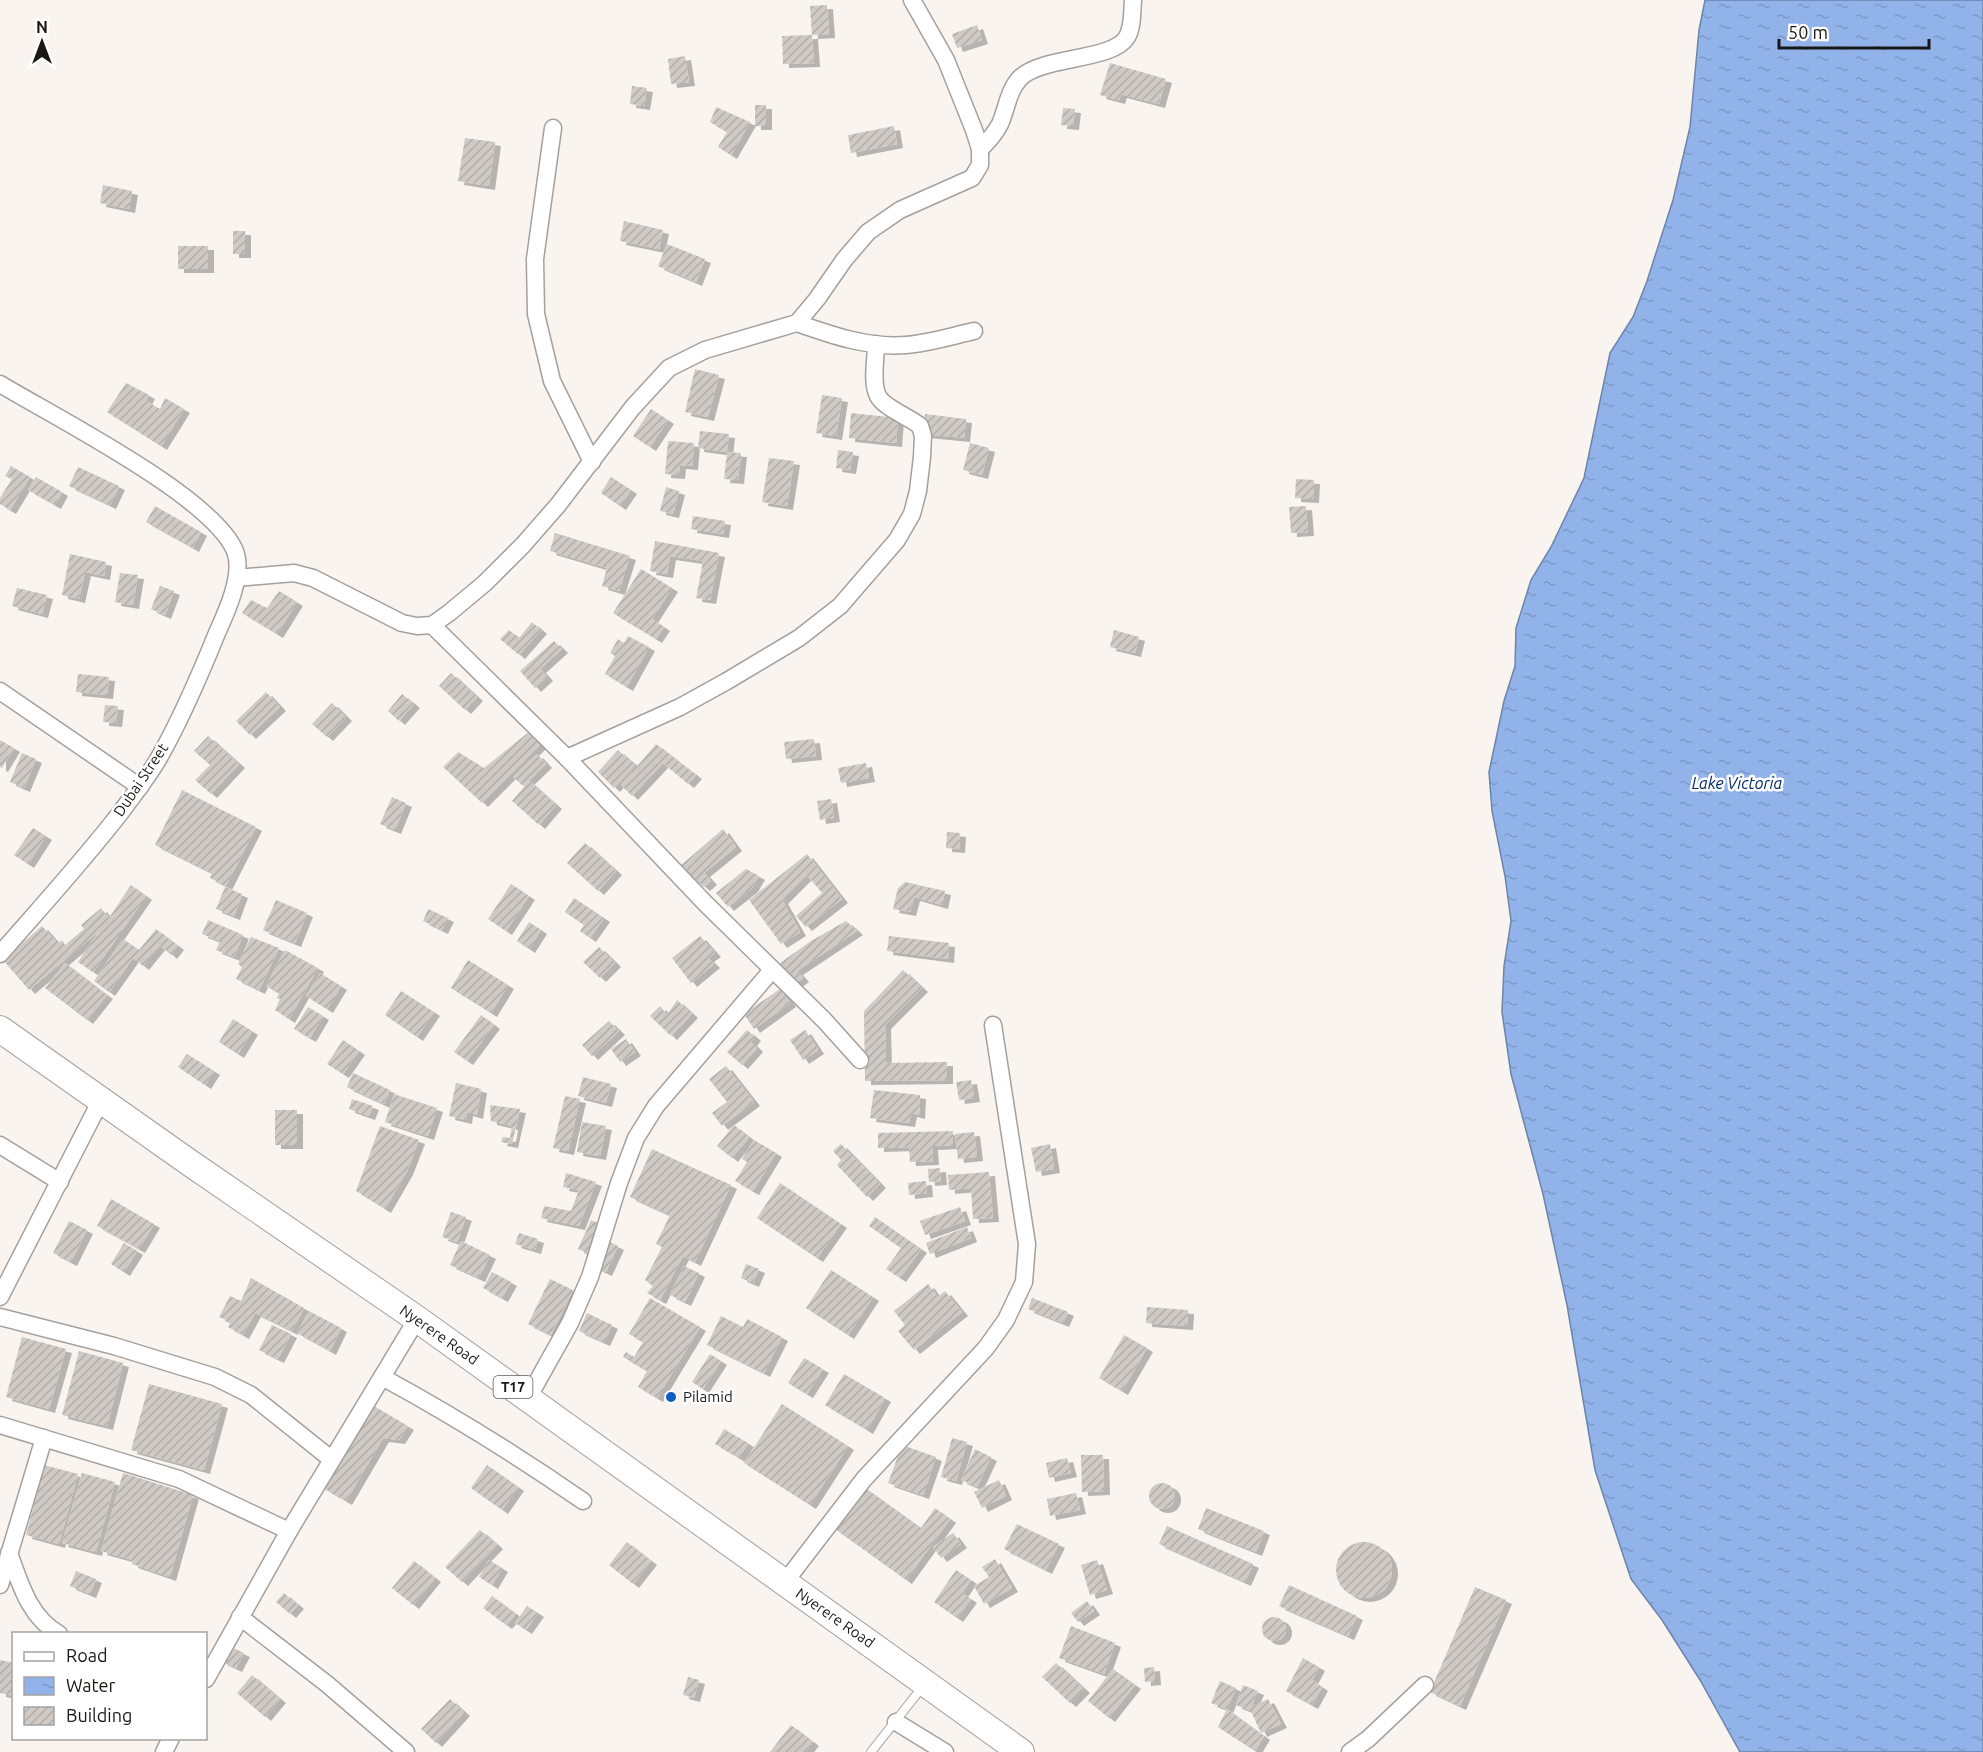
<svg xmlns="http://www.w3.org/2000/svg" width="1983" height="1752" font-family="Ubuntu,sans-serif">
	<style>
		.water { fill: url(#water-ripples); stroke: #6d84aa; stroke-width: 1.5 }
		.building { fill: url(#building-hatch); filter: url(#shadow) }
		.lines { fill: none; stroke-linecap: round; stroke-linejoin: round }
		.service-casing { stroke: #a5a09c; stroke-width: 10 }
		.minor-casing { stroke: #a5a09c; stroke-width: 19 }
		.primary-casing { stroke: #a5a09c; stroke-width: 28 }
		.service { stroke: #fff; stroke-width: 8 }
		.minor { stroke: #fff; stroke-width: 16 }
		.primary { stroke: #fff; stroke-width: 26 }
		.poi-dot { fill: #0f5cc6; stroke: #fff; stroke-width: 2 }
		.labels { text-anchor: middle; stroke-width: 5; stroke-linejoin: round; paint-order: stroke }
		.shield { fill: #fff; stroke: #5f5d5d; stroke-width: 1.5 }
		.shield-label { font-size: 14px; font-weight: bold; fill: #1a1817 }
		.street-label { font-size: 15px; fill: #1a1817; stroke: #fff }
		.poi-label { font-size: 15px; fill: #1a1817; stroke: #fff; text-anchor: start }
		.water-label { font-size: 16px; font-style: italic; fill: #002966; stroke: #fff }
	</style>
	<defs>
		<pattern id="water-ripples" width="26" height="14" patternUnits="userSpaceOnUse" patternTransform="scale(1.5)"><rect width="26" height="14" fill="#91b3e9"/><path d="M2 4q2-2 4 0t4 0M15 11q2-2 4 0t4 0" fill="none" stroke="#7c99c7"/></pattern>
		<pattern id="building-hatch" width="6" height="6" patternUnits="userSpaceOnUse" patternTransform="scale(1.5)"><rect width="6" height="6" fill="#cfcac6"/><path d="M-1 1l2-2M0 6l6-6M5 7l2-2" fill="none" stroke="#b1ada9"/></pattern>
		<filter id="shadow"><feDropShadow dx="6" dy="4" stdDeviation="0" flood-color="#0004"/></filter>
	</defs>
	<rect width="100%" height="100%" fill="#f9f4f0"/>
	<polygon class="water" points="1705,0 1983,0 1983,1752 1740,1752 1700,1680 1662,1620 1631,1579 1595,1470 1567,1305 1543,1194 1511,1074 1502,1012 1504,966 1511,921 1505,876 1492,811 1489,772 1504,701 1515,666 1516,628 1531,580 1551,547 1584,478 1610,353 1633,317 1647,281 1673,200 1690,127 1699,30"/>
	<g class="building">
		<polygon points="827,5 829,34 812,35 810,6"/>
		<polygon points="977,25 982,40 957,48 952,34"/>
		<polygon points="812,35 814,63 783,64 782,36"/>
		<polygon points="685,56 689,82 671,84 668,59"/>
		<polygon points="1110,63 1166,79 1159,104 1121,94 1119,100 1100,95"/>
		<polygon points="632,86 647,88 644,106 630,104"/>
		<rect x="755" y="105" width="11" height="21"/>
		<polygon points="716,107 750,122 731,155 718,147 727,132 710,122"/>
		<polygon points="1063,108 1075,109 1073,126 1061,125"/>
		<polygon points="894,126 897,144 851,153 848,135"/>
		<polygon points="465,138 495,142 489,186 458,181"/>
		<polygon points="103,185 132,191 129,209 100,203"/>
		<polygon points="624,221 663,230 659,249 620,241"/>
		<rect x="233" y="231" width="12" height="23"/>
		<polygon points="667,244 705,259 696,282 658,266"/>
		<rect x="178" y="246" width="30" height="23"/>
		<polygon points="695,369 719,375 708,417 685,412"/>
		<polygon points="126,383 149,395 146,401 160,409 165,398 184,409 161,446 107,412"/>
		<polygon points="822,395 842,398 836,436 816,433"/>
		<polygon points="651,409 668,420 650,447 633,436"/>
		<polygon points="851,413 898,418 896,443 849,438"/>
		<polygon points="925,414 966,419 964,438 923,434"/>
		<polygon points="700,431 729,434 727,452 741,453 738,480 724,479 727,452 698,448"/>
		<polygon points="668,441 694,443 692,466 680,465 679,475 665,474"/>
		<polygon points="970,443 989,448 982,475 963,470"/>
		<polygon points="838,450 853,452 850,470 836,468"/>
		<polygon points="769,458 794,461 787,506 762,502"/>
		<polygon points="11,466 30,477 10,510 0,504 0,498 12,479 5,476"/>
		<polygon points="78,467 119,486 110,505 69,486"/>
		<polygon points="36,477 62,492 55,505 28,490"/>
		<polygon points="611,477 631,490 620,506 601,493"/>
		<polygon points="1296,479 1314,480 1313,499 1295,498"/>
		<polygon points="666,487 679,491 673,514 660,511"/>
		<polygon points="155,506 201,532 193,548 146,522"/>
		<polygon points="1306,506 1308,532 1291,533 1289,507"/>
		<polygon points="693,516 725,521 723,534 691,529"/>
		<polygon points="555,533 630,556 619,591 602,586 607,568 550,551"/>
		<polygon points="655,541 719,553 710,600 696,598 703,561 670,556 667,574 650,571"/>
		<polygon points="70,554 106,562 104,576 85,572 79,599 62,595"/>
		<polygon points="641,569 672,588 652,619 664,627 656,639 613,613"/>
		<polygon points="120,573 138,575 133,605 115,602"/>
		<polygon points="160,586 174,591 165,615 151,609"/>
		<polygon points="17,588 47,595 42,614 12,606"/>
		<polygon points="279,591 297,602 277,634 242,613 251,600 267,608"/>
		<polygon points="532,622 541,630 519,655 500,639 509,630 519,638"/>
		<polygon points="1114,630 1139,637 1135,653 1110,647"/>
		<polygon points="628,636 649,647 627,687 605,674 615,656 610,653 618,639 624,643"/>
		<polygon points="554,641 562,649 540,669 547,677 535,688 520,671"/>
		<polygon points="451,673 477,697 465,710 439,686"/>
		<polygon points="78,674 109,677 107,695 76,692"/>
		<polygon points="266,692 280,707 250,735 236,721"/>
		<polygon points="402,694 414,704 399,721 388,711"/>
		<polygon points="332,703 346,717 327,737 312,724"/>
		<polygon points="105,705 118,706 116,723 103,722"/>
		<polygon points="530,731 542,743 482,803 443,767 458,752 484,768"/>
		<polygon points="208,736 239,764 211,794 195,780 210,765 194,751"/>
		<polygon points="814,739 816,756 786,759 784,742"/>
		<polygon points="0,740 14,748 2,768 0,767"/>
		<polygon points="656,744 696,775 688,784 663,763 632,796 621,785"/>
		<polygon points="618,750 635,765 614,788 598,772"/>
		<polygon points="22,753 36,759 24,788 10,782"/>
		<polygon points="537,754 546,764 523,786 513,777"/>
		<polygon points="866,763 869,778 841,783 838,768"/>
		<polygon points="529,781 556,805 539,825 512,801"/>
		<polygon points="182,790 256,827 226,886 210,878 212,873 155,845"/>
		<polygon points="392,797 406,803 395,830 380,824"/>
		<polygon points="831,799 834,818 820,820 817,801"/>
		<polygon points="33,828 46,836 28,864 14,855"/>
		<polygon points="723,829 736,847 704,873 711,881 704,887 680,866"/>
		<polygon points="947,832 960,833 959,849 946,848"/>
		<polygon points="585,843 616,871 598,891 567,863"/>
		<polygon points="807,854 842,899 806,927 796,916 822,893 807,875 782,900 800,932 781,944 749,900"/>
		<polygon points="746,869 759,876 752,888 728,907 716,893"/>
		<polygon points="905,882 945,891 942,905 914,897 910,912 893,909 898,888"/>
		<polygon points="511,884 529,896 506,931 488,919"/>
		<polygon points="131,885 146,896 93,972 78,962 99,931 29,990 3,960 42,926 58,944 62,940 65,945 84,929 81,925 101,908 109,918"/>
		<polygon points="225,887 242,894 234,916 216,909"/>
		<polygon points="574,898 604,918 590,938 580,931 584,925 565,912"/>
		<polygon points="276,900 307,913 295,943 263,930"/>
		<polygon points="428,909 448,918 442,930 423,921"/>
		<polygon points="208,920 243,935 234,957 216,950 220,941 202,934"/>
		<polygon points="846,921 857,931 797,971 803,978 795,984 780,963 811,941"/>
		<polygon points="529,922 541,930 529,949 517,941"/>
		<polygon points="156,929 178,946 171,955 160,945 143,966 133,958 109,992 94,981 123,939 139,950"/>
		<polygon points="700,936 715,953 708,958 714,964 691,983 672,958"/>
		<polygon points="889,936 949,943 948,959 887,951"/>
		<polygon points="251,937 279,948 259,990 236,979 242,967 238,964"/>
		<polygon points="599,947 615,963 600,978 583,962"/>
		<polygon points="285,950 318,968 289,1019 275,1010 280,999 277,998 279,993 266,986"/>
		<polygon points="468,960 508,985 491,1013 451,988"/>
		<polygon points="65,963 107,995 87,1020 45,988"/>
		<polygon points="903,970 922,988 885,1025 886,1063 947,1062 947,1080 865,1081 864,1011"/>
		<polygon points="320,973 341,986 327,1009 306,996"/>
		<polygon points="780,989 790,1003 754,1029 744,1014"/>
		<polygon points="401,991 434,1012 417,1037 385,1015"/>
		<polygon points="677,1000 692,1014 671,1036 650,1016 660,1006 667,1015"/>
		<polygon points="308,1007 323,1016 310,1038 294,1029"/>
		<polygon points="481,1015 494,1025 467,1061 454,1052"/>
		<polygon points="233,1019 252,1031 238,1054 219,1042"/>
		<polygon points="609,1021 619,1031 592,1056 582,1045"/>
		<polygon points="747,1030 755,1037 751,1042 757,1048 742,1065 727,1052"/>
		<polygon points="805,1030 818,1050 803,1060 790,1040"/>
		<polygon points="626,1039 635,1052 620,1062 611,1049"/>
		<polygon points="343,1040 359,1051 343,1074 327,1064"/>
		<polygon points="187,1054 214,1071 205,1085 178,1067"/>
		<polygon points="726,1066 754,1102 722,1126 712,1113 727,1102 709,1079"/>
		<polygon points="353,1073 390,1090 384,1104 347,1087"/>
		<polygon points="583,1077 611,1084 606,1103 578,1096"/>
		<polygon points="971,1080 974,1098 959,1100 956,1082"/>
		<polygon points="456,1083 481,1089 477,1115 467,1112 466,1120 449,1116"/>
		<polygon points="874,1090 920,1095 919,1115 911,1113 909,1123 870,1118"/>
		<polygon points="394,1094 437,1108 428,1136 385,1122"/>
		<polygon points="565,1096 580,1099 568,1151 553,1148"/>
		<polygon points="352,1099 373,1106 369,1116 349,1109"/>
		<polygon points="490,1105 520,1109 512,1144 501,1142 503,1137 510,1138 512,1126 491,1121"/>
		<rect x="275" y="1110" width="22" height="35"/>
		<polygon points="582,1122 606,1126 600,1156 577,1152"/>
		<polygon points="734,1125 749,1137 732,1158 717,1146"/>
		<polygon points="380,1126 419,1140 407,1171 385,1209 356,1191"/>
		<polygon points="953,1131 953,1145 932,1146 933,1161 910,1162 909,1147 878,1148 878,1133"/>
		<polygon points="974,1132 977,1157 958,1159 955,1134"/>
		<polygon points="754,1140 776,1153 753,1191 735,1181 747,1162 742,1159"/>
		<polygon points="841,1144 880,1184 867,1197 837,1165 841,1160 833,1151"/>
		<polygon points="1050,1144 1054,1169 1036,1172 1031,1148"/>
		<polygon points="652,1149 731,1185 695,1262 683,1256 660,1300 647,1293 653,1286 645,1280 662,1247 656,1244 670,1215 630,1197"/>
		<polygon points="940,1168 941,1181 929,1182 928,1169"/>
		<polygon points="989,1172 993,1218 973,1219 971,1188 949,1190 948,1175"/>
		<polygon points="566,1173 596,1182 579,1226 541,1218 544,1206 571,1211 579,1190 563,1187"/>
		<polygon points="926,1181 927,1193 909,1195 908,1183"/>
		<polygon points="780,1183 841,1224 817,1258 757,1218"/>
		<polygon points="111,1199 154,1224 139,1249 97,1226"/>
		<polygon points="960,1207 965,1221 925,1235 920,1221"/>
		<polygon points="451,1212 466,1217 457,1242 442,1237"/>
		<polygon points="875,1217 921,1249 900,1278 886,1269 901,1248 869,1226"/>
		<polygon points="591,1220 605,1226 592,1255 578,1249"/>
		<polygon points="69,1221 87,1230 71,1262 53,1253"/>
		<polygon points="967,1227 971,1238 930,1254 926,1243"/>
		<polygon points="519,1233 538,1239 535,1250 515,1244"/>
		<polygon points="606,1240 618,1246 606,1272 595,1267"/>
		<polygon points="461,1241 490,1255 479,1278 450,1265"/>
		<polygon points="124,1243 137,1251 124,1272 111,1264"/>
		<polygon points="746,1264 759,1269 753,1283 741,1278"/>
		<polygon points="684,1266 699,1273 685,1302 670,1295"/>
		<polygon points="831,1270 873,1297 848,1335 806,1308"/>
		<polygon points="492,1272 511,1282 502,1298 483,1288"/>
		<polygon points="251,1278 304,1308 292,1331 255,1313 243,1335 228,1327 231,1322 219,1317 230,1296 241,1301"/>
		<polygon points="550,1279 573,1290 551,1335 528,1324"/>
		<polygon points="928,1284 938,1297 945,1291 962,1312 914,1350 898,1331 905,1325 894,1311"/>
		<polygon points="650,1298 700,1327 657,1398 638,1387 647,1371 623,1357 626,1352 634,1357 643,1342 629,1334"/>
		<polygon points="1032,1298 1068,1312 1063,1323 1028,1309"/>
		<polygon points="1147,1307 1188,1310 1187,1326 1146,1323"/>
		<polygon points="309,1311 341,1328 330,1351 297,1333"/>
		<polygon points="587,1313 612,1325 604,1342 579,1331"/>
		<polygon points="721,1316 743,1327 747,1319 782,1337 764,1373 707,1345"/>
		<polygon points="272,1325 291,1334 278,1359 259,1350"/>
		<polygon points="1124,1335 1147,1348 1122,1391 1099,1378"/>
		<polygon points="22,1337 66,1349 49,1409 6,1397"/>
		<polygon points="79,1351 123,1363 107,1426 62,1415"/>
		<polygon points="710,1354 721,1361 703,1389 692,1382"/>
		<polygon points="804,1358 823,1369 807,1394 788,1383"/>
		<polygon points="844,1374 885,1398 867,1430 825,1405"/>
		<polygon points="149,1384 222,1404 204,1470 131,1450"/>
		<polygon points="782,1404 848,1446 810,1505 744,1463"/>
		<polygon points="372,1405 408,1426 399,1440 383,1438 346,1501 323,1488"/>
		<polygon points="724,1429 748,1443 739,1458 715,1444"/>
		<polygon points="952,1438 967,1442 956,1481 941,1477"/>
		<polygon points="902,1445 936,1457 923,1495 888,1483"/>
		<polygon points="975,1449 991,1457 977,1487 961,1480"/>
		<polygon points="1081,1455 1103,1455 1104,1491 1082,1492"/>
		<polygon points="1067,1458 1071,1473 1049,1478 1046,1463"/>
		<polygon points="44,1465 78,1474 59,1544 26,1535"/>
		<polygon points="487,1465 518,1487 502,1510 471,1488"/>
		<polygon points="82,1473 115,1482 96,1552 62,1543"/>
		<polygon points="123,1473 193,1495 170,1577 132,1564 133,1560 101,1551"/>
		<polygon points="999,1480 1006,1496 982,1508 974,1492"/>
		<circle cx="1162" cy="1496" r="13"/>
		<polygon points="865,1488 921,1528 935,1508 950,1519 906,1580 835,1529"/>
		<polygon points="1076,1493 1080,1510 1050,1516 1047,1499"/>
		<polygon points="1206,1508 1264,1531 1256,1552 1198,1529"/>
		<polygon points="1017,1524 1059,1544 1046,1570 1004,1549"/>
		<polygon points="1167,1526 1253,1564 1245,1582 1159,1544"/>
		<polygon points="480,1530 497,1545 462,1582 445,1567"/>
		<polygon points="953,1533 961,1544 941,1558 933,1547"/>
		<polygon points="627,1542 651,1561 633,1584 609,1565"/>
		<circle cx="1364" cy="1570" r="28"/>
		<polygon points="995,1559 1012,1588 984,1604 974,1586 989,1577 982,1567"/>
		<polygon points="489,1560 502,1568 492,1585 479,1577"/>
		<polygon points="1097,1560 1107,1590 1090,1595 1081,1565"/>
		<polygon points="414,1561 435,1578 413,1605 392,1588"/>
		<polygon points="956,1570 971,1580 962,1593 971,1599 957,1618 934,1602"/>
		<polygon points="76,1571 96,1579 90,1594 70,1586"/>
		<polygon points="1289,1585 1357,1616 1348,1636 1279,1606"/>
		<polygon points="1475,1587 1506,1600 1460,1706 1430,1692"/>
		<polygon points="284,1593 298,1605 290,1614 276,1602"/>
		<polygon points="492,1596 516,1614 506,1625 483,1608"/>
		<polygon points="1087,1601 1094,1611 1078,1622 1071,1613"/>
		<polygon points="527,1606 538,1613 526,1630 515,1623"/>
		<circle cx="1274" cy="1629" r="12"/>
		<polygon points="1071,1626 1115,1643 1104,1674 1059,1658"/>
		<polygon points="229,1646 244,1653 236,1668 221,1661"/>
		<polygon points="1303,1658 1319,1667 1312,1680 1322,1687 1312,1705 1286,1691"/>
		<polygon points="0,1660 14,1663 14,1696 0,1693"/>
		<polygon points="1056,1663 1084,1689 1070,1703 1042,1677"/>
		<polygon points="1154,1667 1155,1681 1145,1682 1144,1668"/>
		<polygon points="1113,1669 1135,1685 1109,1718 1088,1701"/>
		<polygon points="252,1675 280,1699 265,1717 237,1693"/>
		<polygon points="688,1677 699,1680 694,1698 683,1695"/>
		<polygon points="1220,1681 1236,1688 1227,1709 1264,1736 1255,1751 1218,1727 1227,1709 1211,1703"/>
		<polygon points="1243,1685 1258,1691 1251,1707 1268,1699 1281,1724 1261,1733 1251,1711 1236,1705"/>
		<polygon points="450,1699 464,1712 436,1743 421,1729"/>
		<polygon points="791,1725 813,1742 805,1752 770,1752"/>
	</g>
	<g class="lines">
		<defs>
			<polyline id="service" points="871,1752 924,1685"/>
			<g id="minor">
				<polyline points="553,128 535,259 536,314 552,381 592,462"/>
				<path d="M980,149c8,-8 15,-15 20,-25 7,-16 8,-33 20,-46 22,-22 93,-17 107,-41 6,-10 5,-26 6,-37"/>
				<path d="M797,323c34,12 71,25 109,22 23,-2 46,-9 68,-14"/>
				<path d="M0,384c53,32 213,113 235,167 9,23 -8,60 -18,82 -17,42 -35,84 -57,123 -11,20 -26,38 -39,56 -38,49 -80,95 -121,142"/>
				<polyline points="237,578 294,573 313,578 402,623 417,626 432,625 449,613 485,583 523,545 558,505 633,407 669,368 705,350 797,323 817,299 844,260 868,232 900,210 972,178 980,165 980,149 974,130 946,60 912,0"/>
				<polyline points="432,625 567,758 705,903 824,1020 860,1060"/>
				<polyline points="0,691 140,787"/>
				<path d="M567,758l113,-51 47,-26 72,-43 41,-32 57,-66 15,-26 6,-23 4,-34 1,-21 -3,-10c-10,-9 -36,-18 -42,-30 -7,-13 -2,-37 -2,-52"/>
				<polyline points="0,1145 60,1182"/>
				<polyline points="0,1297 101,1100"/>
				<polyline points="0,1317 114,1346 215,1377 251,1395 331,1459"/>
				<path d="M382,1377c70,38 136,79 201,124"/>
				<polyline points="528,1398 570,1323 590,1277 619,1183 636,1138 656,1106 772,970"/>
				<polyline points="0,1425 179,1479 289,1531"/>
				<path d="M9,1553c11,30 20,64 50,81"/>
				<polyline points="785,1582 864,1479 986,1348 1006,1320 1024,1282 1027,1244 993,1025"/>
				<polyline points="0,1585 44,1438"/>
				<polyline points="240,1617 327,1684 406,1752"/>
				<polyline points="206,1679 289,1531 417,1319"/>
				<polyline points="896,1722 945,1752"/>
				<polyline points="164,1752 171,1738"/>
				<polyline points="1350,1752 1368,1739 1425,1685"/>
			</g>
			<polyline id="primary" points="0,1029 190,1163 417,1319 1021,1752"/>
		</defs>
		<use href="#service" class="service-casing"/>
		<use href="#minor" class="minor-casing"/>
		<use href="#primary" class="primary-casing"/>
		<use href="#service" class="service"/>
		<use href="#minor" class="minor"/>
		<use href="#primary" class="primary"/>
	</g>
	<circle class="poi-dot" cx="671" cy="1397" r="6"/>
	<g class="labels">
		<rect class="shield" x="493.5" y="1376" width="39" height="22" rx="4.5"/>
		<g class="shield-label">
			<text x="513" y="1392">T17</text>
		</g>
		<g class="street-label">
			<text transform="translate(141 780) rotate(-56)" y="5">Dubai Street</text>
			<text transform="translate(439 1335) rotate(35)" y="5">Nyerere Road</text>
			<text transform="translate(835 1618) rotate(35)" y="5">Nyerere Road</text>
		</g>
		<g class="poi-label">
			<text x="683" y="1402">Pilamid</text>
		</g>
		<g class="water-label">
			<text x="1737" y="789">Lake Victoria</text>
		</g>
	</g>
	<rect x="12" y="1632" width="195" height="108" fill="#ffffff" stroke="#a3a3a2" stroke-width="1.5"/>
	<rect x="24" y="1652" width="30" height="9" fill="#ffffff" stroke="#a3a3a2" stroke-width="1.5"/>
	<text x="66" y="1662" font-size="18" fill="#1a1817">Road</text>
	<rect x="24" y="1677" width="30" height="18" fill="url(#water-ripples)" stroke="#a3a3a2" stroke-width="1.5"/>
	<text x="66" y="1692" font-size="18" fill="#1a1817">Water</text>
	<rect x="24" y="1707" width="30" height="18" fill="url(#building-hatch)" stroke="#a3a3a2" stroke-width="1.5"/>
	<text x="66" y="1722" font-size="18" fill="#1a1817">Building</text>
	<g transform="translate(42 42)" stroke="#ffffff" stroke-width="4.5" paint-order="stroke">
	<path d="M0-4.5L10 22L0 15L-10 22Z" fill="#1a1817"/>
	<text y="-9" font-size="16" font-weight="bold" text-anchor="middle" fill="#1a1817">N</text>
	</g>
	<path d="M1779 39v9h150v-9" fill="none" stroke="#1a1817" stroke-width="3"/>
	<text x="1788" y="39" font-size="18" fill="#1a1817" stroke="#ffffff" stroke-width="4.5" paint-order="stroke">50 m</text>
</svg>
